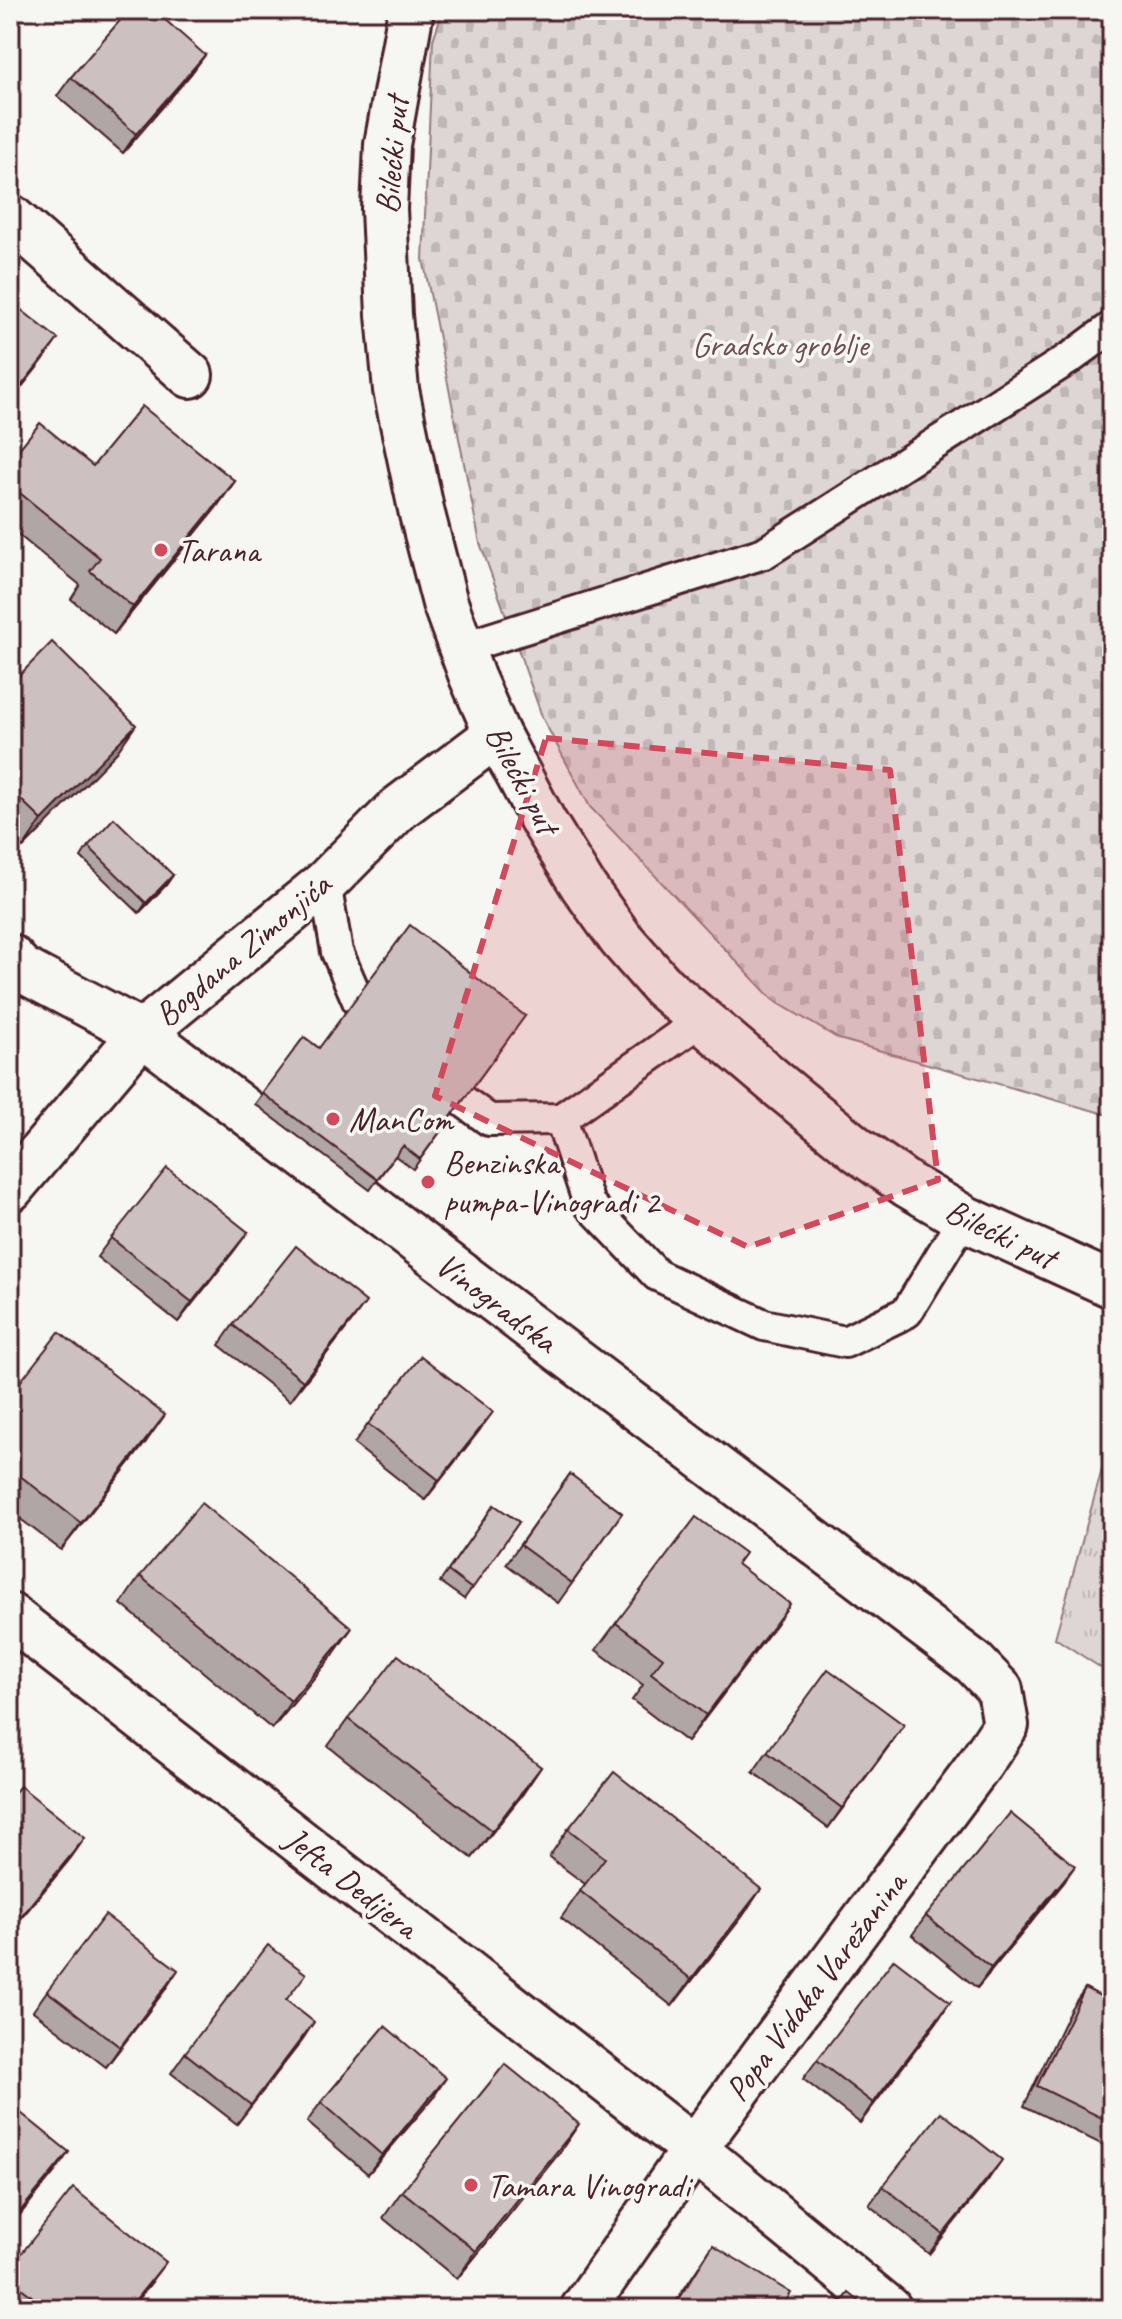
<svg xmlns="http://www.w3.org/2000/svg" width="1122" height="2319" font-family="Caveat,sans-serif">
	<style>
		.grass { fill: url(#grass-tufts); stroke: #947a80; stroke-width: 2 }
		.cemetery { fill: url(#cemetery-stones); stroke: #947a80; stroke-width: 2 }
		.lines { fill: none; stroke-linecap: round; stroke-linejoin: round }
		.lane-casing { stroke: #4a1f2b; stroke-width: 36 }
		.street-casing { stroke: #4a1f2b; stroke-width: 50 }
		.primary-casing { stroke: #4a1f2b; stroke-width: 50 }
		.lane { stroke: #f6f6f2; stroke-width: 30 }
		.street { stroke: #f6f6f2; stroke-width: 44 }
		.primary { stroke: #f6f6f2; stroke-width: 44 }
		.wall { fill: #afa6a5; stroke: #4a1f2b; stroke-width: 2 }
		.shaded-wall { fill: #8f8786; stroke: #4a1f2b; stroke-width: 2 }
		.building { fill: #ccc1c0; stroke: #4a1f2b; stroke-width: 2 }
		.marked { fill: #d1495b; fill-opacity: 0.2; stroke: #d1495b; stroke-width: 6; stroke-dasharray: 16 10; stroke-linejoin: round }
		.poi-dot { fill: #d1495b; stroke: #f6f6f2; stroke-width: 3 }
		.labels { text-anchor: middle; stroke-width: 7; stroke-linejoin: round; paint-order: stroke }
		.street-label { font-size: 34px; fill: #4a1f2b; stroke: #f6f6f2 }
		.park-label { font-size: 34px; fill: #6f4d56; stroke: #f6f6f2 }
		.poi-label { font-size: 34px; fill: #4a1f2b; stroke: #f6f6f2; text-anchor: start }
	</style>
	<defs>
		<pattern id="grass-tufts" width="24" height="20" patternUnits="userSpaceOnUse" patternTransform="scale(2)"><rect width="24" height="20" fill="#ddd6d5"/><path d="M3 7l-1-3M5 7V3M7 7l1-3M15 17l-1-3M17 17v-4M19 17l1-3" fill="none" stroke="#bfb7b7"/></pattern>
		<pattern id="cemetery-stones" width="16" height="16" patternUnits="userSpaceOnUse" patternTransform="scale(2)"><rect width="16" height="16" fill="#ddd6d5"/><path d="M2 7V4a2 2 0 0 1 4 0v3zM10 15v-3a2 2 0 0 1 4 0v3z" fill="#bfb7b7"/></pattern>
	</defs>
	<rect width="100%" height="100%" fill="#f6f6f2"/>
	<filter id="ink" filterUnits="userSpaceOnUse"><feTurbulence type="fractalNoise" baseFrequency=".0125" numOctaves="2"/><feDisplacementMap in="SourceGraphic" scale="16" xChannelSelector="R" yChannelSelector="G"/><feConvolveMatrix kernelMatrix="1 2 1 2 8 2 1 2 1" color-interpolation-filters="sRGB"/></filter>
	<g filter="url(#ink)">
		<polygon class="grass" points="1112,1434 1112,1675 1055,1638"/>
		<polygon class="cemetery" points="443,10 1112,10 1112,1116 839,1039 773,1000 590,807 543,719 480,543 423,259 433,40"/>
		<g class="lines">
			<defs>
				<g id="lane">
					<polyline points="461,648 764,553 1073,356 1112,327"/>
					<polyline points="325,883 337,952 372,1033"/>
					<polyline points="432,1078 489,1120 561,1119 700,1021"/>
					<polyline points="561,1119 589,1204 657,1275 764,1325 845,1342 907,1312 964,1218"/>
				</g>
				<g id="street">
					<polyline points="10,217 190,375"/>
					<polyline points="10,957 21,969 142,1033 974,1663 1000,1690 1006,1725 980,1764 694,2149 583,2309"/>
					<polyline points="10,1189 142,1033 325,883 399,808 497,734"/>
					<polyline points="10,1616 694,2149 889,2309"/>
				</g>
				<polyline id="primary" points="411,10 387,145 384,209 389,315 396,390 422,514 445,603 472,677 497,734 543,821 583,886 621,939 663,987 776,1083 858,1150 908,1185 964,1218 1112,1285"/>
			</defs>
			<use href="#lane" class="lane-casing"/>
			<use href="#street" class="street-casing"/>
			<use href="#primary" class="primary-casing"/>
			<use href="#lane" class="lane"/>
			<use href="#street" class="street"/>
			<use href="#primary" class="primary"/>
		</g>
		<g class="wall">
			<polygon points="205,55 191,74 123,153 57,96 71,77"/>
			<polygon points="10,460 93,466 235,481 216,508 114,634 71,599 80,585 10,528"/>
			<polygon points="10,685 117,752 23,848 10,835"/>
			<polygon points="88,846 173,875 166,885 139,913 81,857"/>
			<polygon points="525,1016 413,1169 395,1156 370,1190 255,1104 304,1037 319,1048"/>
			<polygon points="248,1232 234,1251 178,1322 97,1257 111,1238"/>
			<polygon points="352,1321 290,1401 219,1345 233,1325"/>
			<polygon points="10,1395 146,1442 61,1550 10,1511"/>
			<polygon points="368,1424 479,1431 425,1500 354,1444"/>
			<polygon points="570,1474 622,1513 558,1603 506,1564"/>
			<polygon points="494,1505 519,1522 464,1599 440,1582"/>
			<polygon points="745,1553 737,1564 771,1631 687,1742 632,1700 643,1685 596,1650 616,1623"/>
			<polygon points="140,1576 333,1655 272,1729 121,1604"/>
			<polygon points="348,1719 541,1767 522,1795 472,1858 328,1746"/>
			<polygon points="904,1725 828,1828 753,1772 767,1752"/>
			<polygon points="568,1829 761,1889 742,1917 672,2006 561,1918 585,1884 549,1857"/>
			<polygon points="1061,1886 977,1988 912,1935 926,1916"/>
			<polygon points="1085,1988 1112,2002 1111,2149 1024,2106 1071,2008"/>
			<polygon points="165,1990 106,2067 33,2011 47,1991"/>
			<polygon points="287,2001 301,2042 237,2124 171,2073 185,2053"/>
			<polygon points="950,2002 860,2123 803,2079 817,2060"/>
			<polygon points="433,2098 368,2174 307,2122 321,2102"/>
			<polygon points="560,2152 457,2279 383,2218 402,2191"/>
			<polygon points="988,2180 929,2254 869,2205 883,2186"/>
			<polygon points="713,2245 781,2309 671,2309"/>
			<polygon points="10,2268 152,2282 130,2309 10,2309"/>
		</g>
		<g class="shaded-wall">
			<polygon points="205,55 191,74 123,153 136,134"/>
			<polygon points="58,339 44,359 10,402 10,400"/>
			<polygon points="235,481 216,508 114,634 133,607"/>
			<polygon points="136,725 117,752 23,848 42,820"/>
			<polygon points="173,875 166,885 139,913 146,903"/>
			<polygon points="248,1232 234,1251 178,1322 192,1302"/>
			<polygon points="366,1302 352,1321 290,1401 303,1381"/>
			<polygon points="493,1412 479,1431 425,1500 439,1480"/>
			<polygon points="165,1415 146,1442 61,1550 81,1523"/>
			<polygon points="790,1604 771,1631 687,1742 706,1715"/>
			<polygon points="352,1628 333,1655 272,1729 291,1701"/>
			<polygon points="904,1725 890,1745 828,1828 842,1808"/>
			<polygon points="541,1767 522,1795 472,1858 492,1831"/>
			<polygon points="85,1838 71,1858 10,1932 13,1926"/>
			<polygon points="1075,1866 1061,1886 977,1988 991,1968"/>
			<polygon points="761,1889 742,1917 672,2006 691,1979"/>
			<polygon points="178,1970 165,1990 106,2067 120,2047"/>
			<polygon points="950,2002 937,2022 860,2123 873,2103"/>
			<polygon points="314,2022 301,2042 237,2124 251,2105"/>
			<polygon points="446,2078 433,2098 368,2174 382,2155"/>
			<polygon points="579,2124 560,2152 457,2279 476,2251"/>
			<polygon points="69,2152 55,2172 10,2227 13,2220"/>
			<polygon points="1002,2160 988,2180 929,2254 943,2234"/>
			<polygon points="166,2262 130,2309 128,2309"/>
		</g>
		<g class="building">
			<polygon points="129,10 154,10 205,55 136,134 71,77"/>
			<polygon points="10,301 58,339 10,400"/>
			<polygon points="142,406 235,481 133,607 90,571 100,558 10,485 10,460 40,423 93,466"/>
			<polygon points="52,642 136,725 42,820 10,789 10,685"/>
			<polygon points="114,818 173,875 146,903 88,846"/>
			<polygon points="410,925 525,1016 420,1159 403,1146 377,1179 262,1093 304,1037 319,1048"/>
			<polygon points="167,1168 248,1232 192,1302 111,1238"/>
			<polygon points="296,1246 366,1302 303,1381 233,1325"/>
			<polygon points="59,1332 165,1415 81,1523 10,1468 10,1395"/>
			<polygon points="421,1356 493,1412 439,1480 368,1424"/>
			<polygon points="570,1474 622,1513 572,1583 520,1545"/>
			<polygon points="201,1503 352,1628 291,1701 140,1576"/>
			<polygon points="494,1505 519,1522 472,1589 448,1571"/>
			<polygon points="696,1517 745,1553 737,1564 790,1604 706,1715 651,1673 663,1658 616,1623"/>
			<polygon points="398,1655 541,1767 492,1831 348,1719"/>
			<polygon points="828,1669 904,1725 842,1808 767,1752"/>
			<polygon points="614,1772 761,1889 691,1979 580,1891 605,1858 568,1829"/>
			<polygon points="20,1786 85,1838 13,1926 10,1923 10,1798"/>
			<polygon points="1010,1813 1075,1866 991,1968 926,1916"/>
			<polygon points="105,1915 178,1970 120,2047 47,1991"/>
			<polygon points="268,1945 306,1974 286,2000 314,2022 251,2105 185,2053"/>
			<polygon points="894,1959 950,2002 873,2103 817,2060"/>
			<polygon points="1085,1988 1112,2002 1112,2123 1037,2086"/>
			<polygon points="385,2026 446,2078 382,2155 321,2102"/>
			<polygon points="505,2064 579,2124 476,2251 402,2191"/>
			<polygon points="11,2105 69,2152 13,2220 10,2217 10,2106"/>
			<polygon points="941,2112 1002,2160 943,2234 883,2186"/>
			<polygon points="73,2188 166,2262 128,2309 48,2309 10,2279 10,2268"/>
			<polygon points="713,2245 791,2293 781,2309 673,2309"/>
			<polygon points="849,2293 869,2309 836,2309"/>
		</g>
	</g>
	<path class="marked" d="M546,738l344,32 48,410 -190,67 -313,-151z"/>
	<g class="poi-dot">
		<circle cx="161" cy="550" r="8"/>
		<circle cx="333" cy="1119" r="8"/>
		<circle cx="428" cy="1182" r="8"/>
		<circle cx="471" cy="2185" r="8"/>
	</g>
	<g class="labels">
		<g class="street-label">
			<text transform="translate(391 155) rotate(-85)" y="12">Bilećki put</text>
			<text transform="translate(523 779) rotate(62)" y="12">Bilećki put</text>
			<text transform="translate(242 949) rotate(-40)" y="12">Bogdana Zimonjića</text>
			<text transform="translate(1001 1233) rotate(26)" y="12">Bilećki put</text>
			<text transform="translate(497 1302) rotate(37)" y="12">Vinogradska</text>
			<text transform="translate(352 1882) rotate(38)" y="12">Jefta Dedijera</text>
			<text transform="translate(815 1986) rotate(-53)" y="12">Popa Vidaka Varežanina</text>
		</g>
		<g class="park-label">
			<text x="780" y="356">Gradsko groblje</text>
		</g>
		<g class="poi-label">
			<text x="177" y="562">Tarana</text>
			<text x="349" y="1131">ManCom</text>
			<text x="444" y="1174">Benzinska<tspan x="444" dy="39">pumpa-Vinogradi 2</tspan></text>
			<text x="487" y="2197">Tamara Vinogradi</text>
		</g>
	</g>
	<rect width="1122" height="2319" fill="none" stroke="#f6f6f2" stroke-width="40"/>
	<rect x="20" y="20" width="1082" height="2279" fill="none" stroke="#4a1f2b" stroke-width="3" filter="url(#ink)"/>
</svg>
